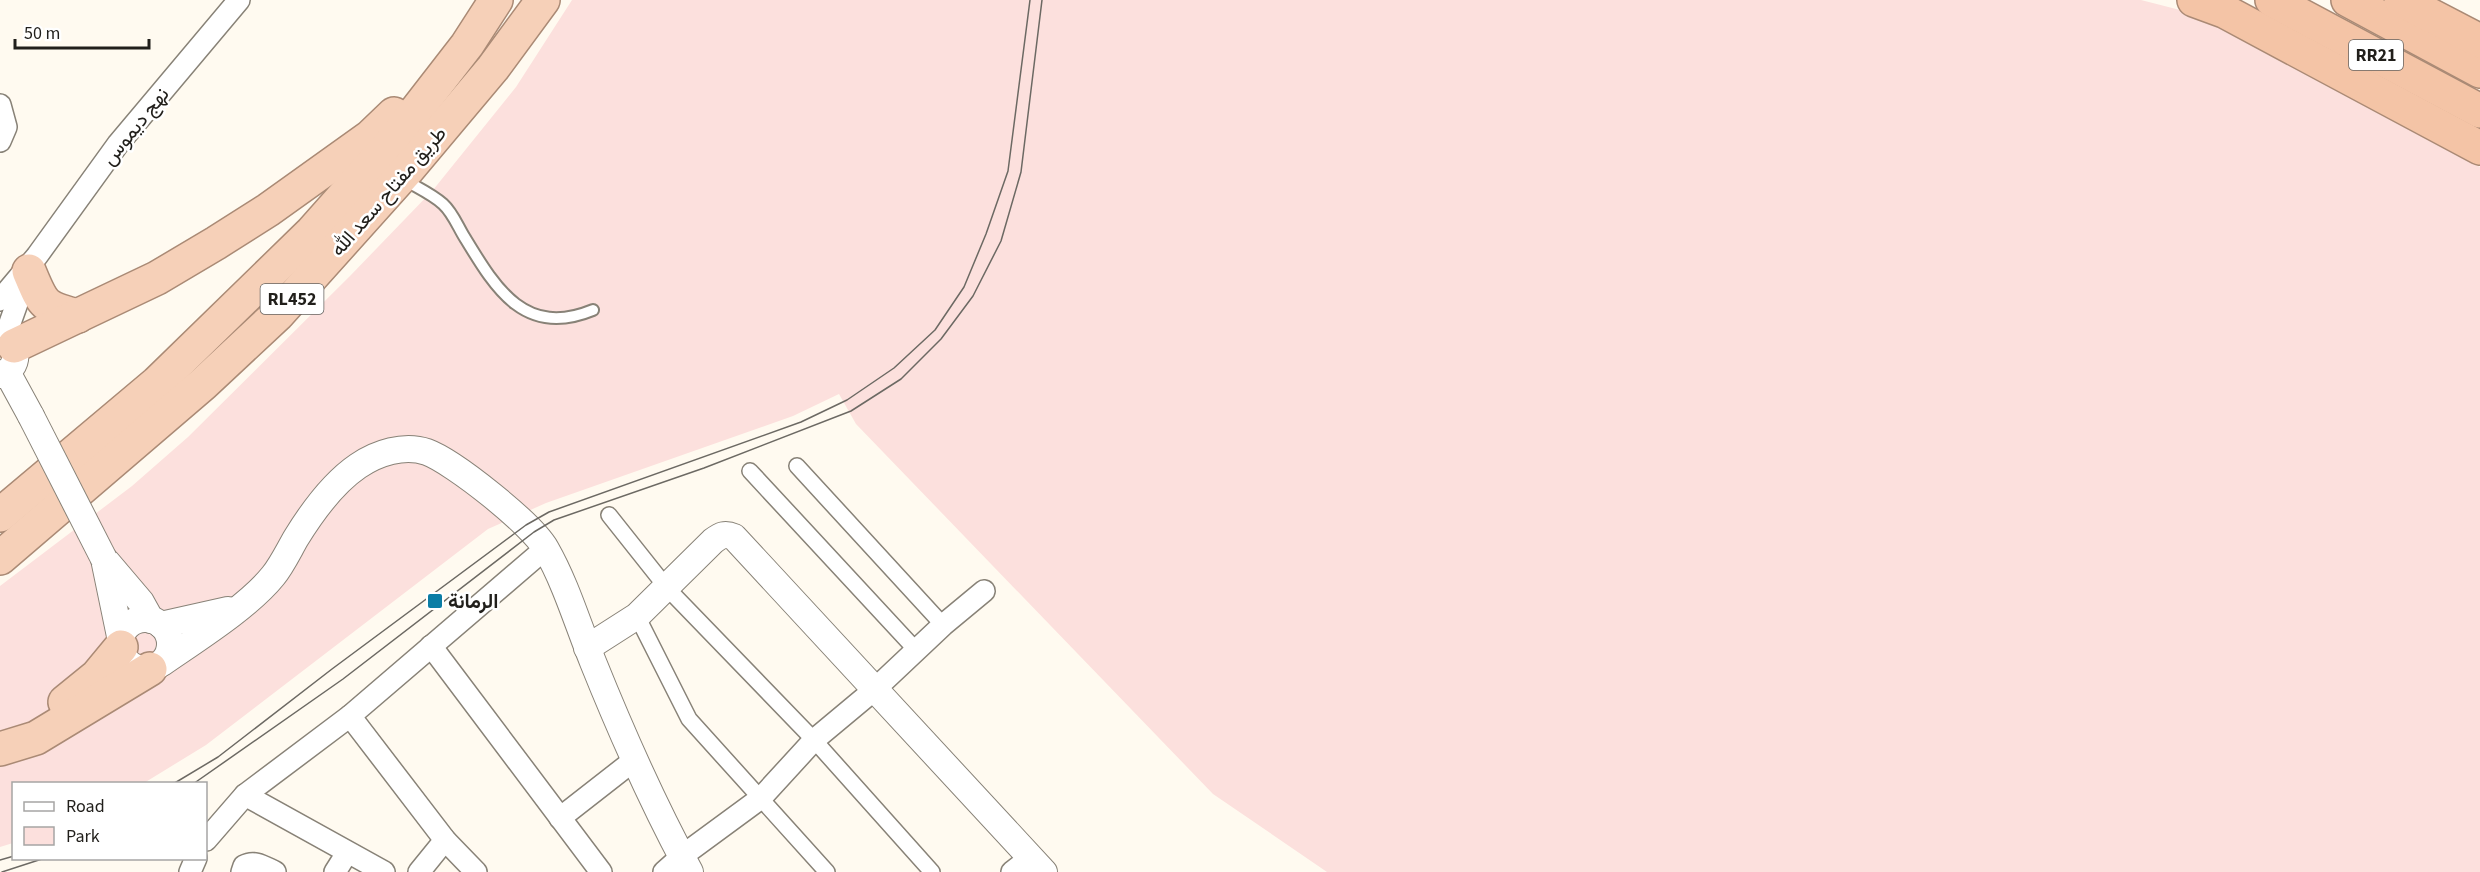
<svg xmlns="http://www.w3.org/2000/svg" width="2480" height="872" font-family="'Source Sans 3',Vazirmatn,sans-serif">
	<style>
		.green { fill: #fce0dd }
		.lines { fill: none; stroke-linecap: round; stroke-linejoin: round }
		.service-casing { stroke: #888277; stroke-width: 14 }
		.pedestrian-casing { stroke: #888277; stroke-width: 18 }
		.minor-casing { stroke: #888277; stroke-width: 24 }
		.tertiary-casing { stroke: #888277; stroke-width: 28 }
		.trunk-casing { stroke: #aa8a75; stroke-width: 36 }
		.motorway-casing { stroke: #aa8a75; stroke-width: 36 }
		.service { stroke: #fff; stroke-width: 10 }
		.pedestrian { stroke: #fff; stroke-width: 15 }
		.minor { stroke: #fff; stroke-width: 21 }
		.tertiary { stroke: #fff; stroke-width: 26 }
		.trunk { stroke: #f6d0b8; stroke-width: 33 }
		.motorway { stroke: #f4c4a6; stroke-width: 33 }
		.tram { stroke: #6c6963; stroke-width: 1.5 }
		.tertiary-bridge-casing { stroke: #888277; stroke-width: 28; stroke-linecap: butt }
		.tertiary-bridge { stroke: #fff; stroke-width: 26 }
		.poi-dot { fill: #0b7da5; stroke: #fff; stroke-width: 2 }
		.labels { text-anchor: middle; stroke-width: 5; stroke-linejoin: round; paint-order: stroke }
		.shield { fill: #fff; stroke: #64625f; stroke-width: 1.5 }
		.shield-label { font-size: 18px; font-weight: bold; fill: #211f1b }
		.street-label { font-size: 20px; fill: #211f1b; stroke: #fff }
		.poi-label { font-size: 20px; font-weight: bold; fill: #211f1b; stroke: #fff; text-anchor: start }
	</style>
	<rect width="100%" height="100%" fill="#fffaf0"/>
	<polygon class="green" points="572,0 2141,0 2223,21 2480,167 2480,872 1327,872 1213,794 856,424 839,394 793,416 546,503 488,529 206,745 144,783 14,784 13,843 0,847 0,586 132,486 188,437 350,276 433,190 516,87"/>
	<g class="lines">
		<defs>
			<path id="service" d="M403,179c13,8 29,15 40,25 10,9 15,23 22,34 31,51 60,100 128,72"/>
			<g id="pedestrian">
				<polyline points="797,466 943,625"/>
				<polyline points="750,471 916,650"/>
				<polyline points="609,515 667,588 814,740 932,872"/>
				<polyline points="637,616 689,719 827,872"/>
			</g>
			<g id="minor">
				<polyline points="0,105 6,127 0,141"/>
				<polyline points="0,300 37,256 118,144 239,0"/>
				<polyline points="5,337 26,278"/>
				<polyline points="431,646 601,872"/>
				<polyline points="350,716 445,840 476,872"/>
				<polyline points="245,795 384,872"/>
				<polyline points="560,818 633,761"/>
				<polyline points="206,840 245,795 350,716 546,548"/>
				<polyline points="190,872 196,858"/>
				<path d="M242,872l2,-6c11,-6 20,1 31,6"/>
				<polyline points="335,872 347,853"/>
				<polyline points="419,872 445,840"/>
				<polyline points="664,872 682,856 761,798 814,740 874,690 943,625 984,591"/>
				<polyline points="1012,872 1030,858"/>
			</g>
			<g id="tertiary">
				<path d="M0,335c20,7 21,34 0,40"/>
				<polyline points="7,372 31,416"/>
				<polyline points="104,559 121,641"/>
				<polyline points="107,562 141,602 151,620"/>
				<circle cx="145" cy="644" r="25"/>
				<polyline points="161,625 228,610"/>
				<path d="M587,648l50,-32 76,-75c8,-6 12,-8 21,-4l310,335"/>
				<path d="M162,663c33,-23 86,-56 111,-87 9,-11 16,-26 23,-38 16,-26 37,-55 62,-72 19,-13 46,-22 69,-14 27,10 105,72 119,97 20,35 32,76 47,113 29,72 60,142 97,210"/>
			</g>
			<g id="trunk">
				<path d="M29,271c14,33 13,36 49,45"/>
				<polyline points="14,346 157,278 216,243 268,210 370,137 394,114"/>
				<polyline points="0,515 157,383 312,232 391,143 467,45 496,0"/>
				<polyline points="0,558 203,384 278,314 409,168 493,68 543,0"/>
				<polyline points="65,702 97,676 121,647"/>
				<polyline points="0,749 36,738 150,669"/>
			</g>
			<g id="motorway">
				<polyline points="2194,0 2224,11 2480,148"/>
				<polyline points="2272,0 2480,111"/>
				<polyline points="2348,0 2480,71"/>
				<polyline points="2401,0 2480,41"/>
			</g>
		</defs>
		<use href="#service" class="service-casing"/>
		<use href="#pedestrian" class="pedestrian-casing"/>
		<use href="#minor" class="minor-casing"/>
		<use href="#tertiary" class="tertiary-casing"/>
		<use href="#trunk" class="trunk-casing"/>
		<use href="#motorway" class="motorway-casing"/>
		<use href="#service" class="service"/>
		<use href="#pedestrian" class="pedestrian"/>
		<use href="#minor" class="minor"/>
		<use href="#tertiary" class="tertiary"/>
		<use href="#trunk" class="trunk"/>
		<use href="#motorway" class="motorway"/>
		<g class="tram">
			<polyline points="173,784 218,757 332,669 526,525 549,512 801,422 847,400 894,368 935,330 964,287 986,234 1008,171 1030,0"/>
			<polyline points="193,784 343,679 534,532 554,520 704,468 851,411 901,379 941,339 973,296 1001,241 1021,172 1042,0"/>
			<polyline points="0,860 14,856"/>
			<polyline points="2,872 45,858"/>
		</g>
		<defs>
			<polyline id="tertiary-bridge" points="31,416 104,559"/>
		</defs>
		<use href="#tertiary-bridge" class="tertiary-bridge-casing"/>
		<use href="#tertiary-bridge" class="tertiary-bridge"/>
	</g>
	<rect class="poi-dot" x="427" y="593" width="16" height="16" rx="3"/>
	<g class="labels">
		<g class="shield">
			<rect x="2349" y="40" width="54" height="30" rx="4.5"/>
			<rect x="260.5" y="284" width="63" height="30" rx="4.5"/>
		</g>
		<g class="shield-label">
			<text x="2376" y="61">RR21</text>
			<text x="292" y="305">RL452</text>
		</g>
		<g class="street-label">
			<text transform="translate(135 126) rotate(-51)" y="7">نهج ديموس</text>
			<text transform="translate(388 191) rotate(-49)" y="7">طريق مفتاح سعد الله</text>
		</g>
		<g class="poi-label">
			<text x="448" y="608">الرمانة</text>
		</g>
	</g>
	<rect x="12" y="782" width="195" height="78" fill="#ffffff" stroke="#a6a5a4" stroke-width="1.5"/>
	<rect x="24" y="802" width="30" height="9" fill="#ffffff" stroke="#a6a5a4" stroke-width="1.5"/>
	<text x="66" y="812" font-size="18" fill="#211f1b">Road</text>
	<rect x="24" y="827" width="30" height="18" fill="#fce0dd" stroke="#a6a5a4" stroke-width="1.5"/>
	<text x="66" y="842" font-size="18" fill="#211f1b">Park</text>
	<path d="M15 39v9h134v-9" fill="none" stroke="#211f1b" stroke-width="3"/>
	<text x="24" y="39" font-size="18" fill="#211f1b" stroke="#ffffff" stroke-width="4.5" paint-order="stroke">50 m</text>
</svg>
